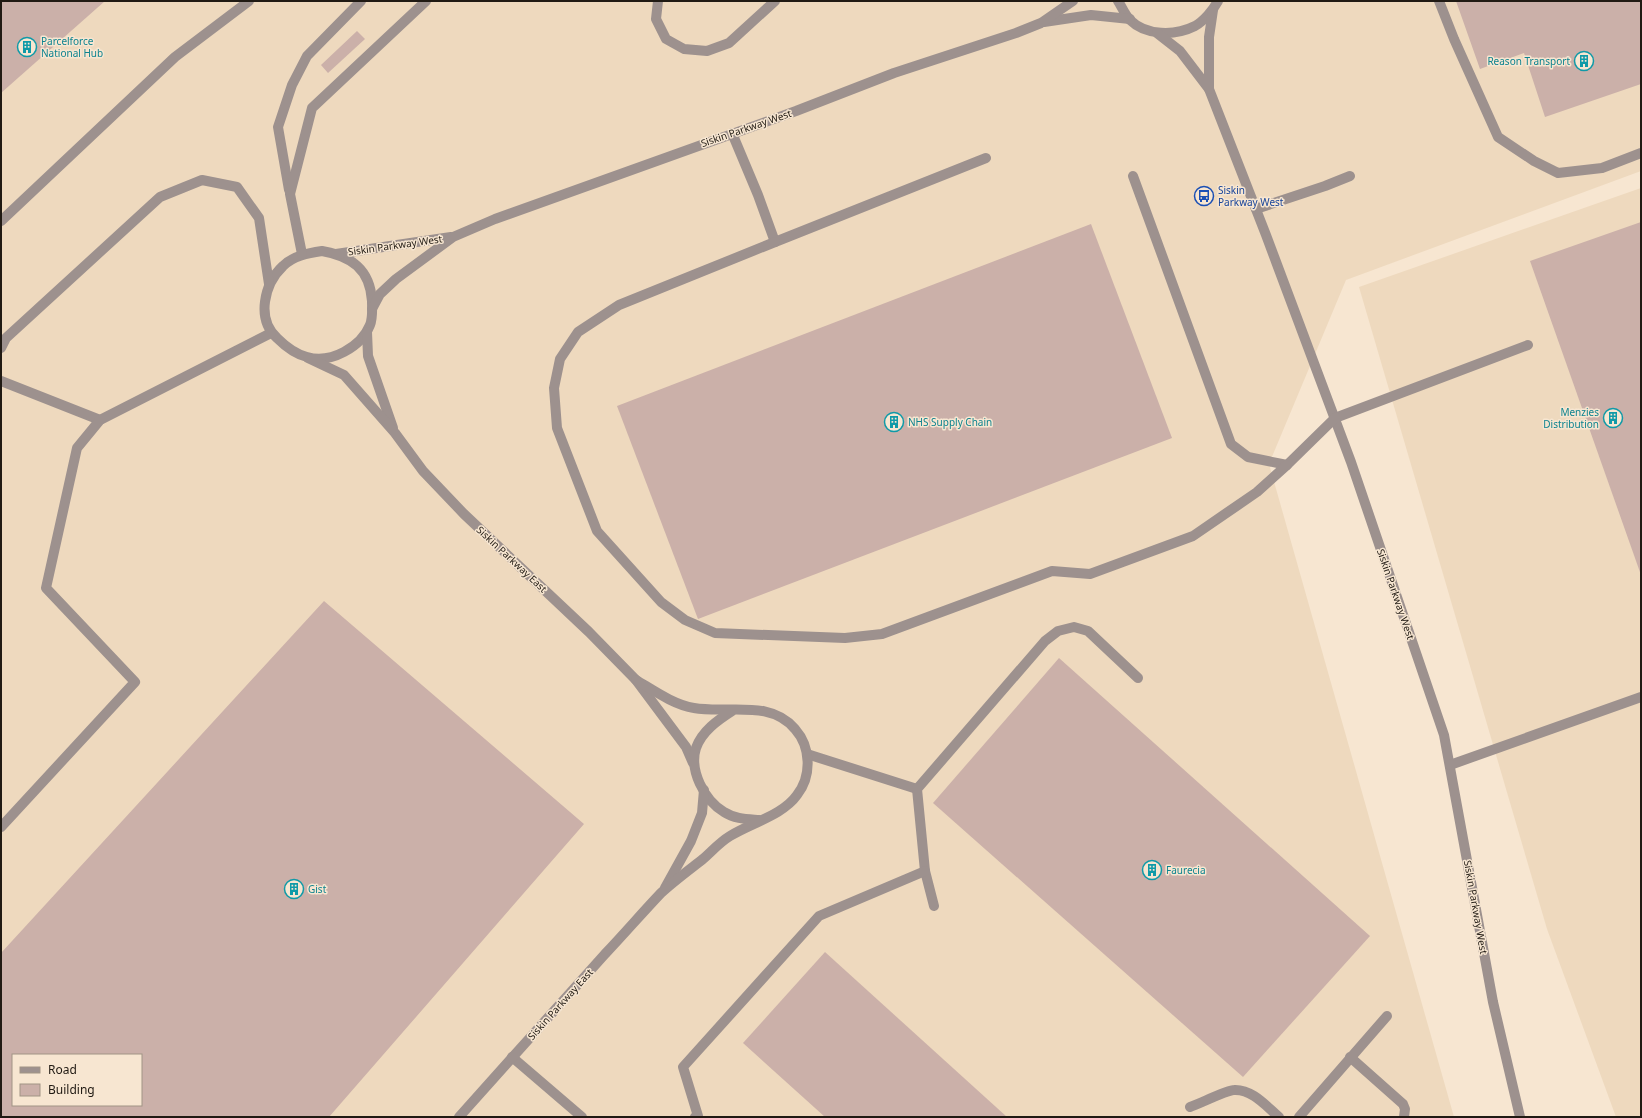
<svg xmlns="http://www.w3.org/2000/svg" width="1642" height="1118" font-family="'Noto Sans',sans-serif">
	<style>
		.built { fill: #eed9be; fill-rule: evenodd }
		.building { fill: #cbb0a9; fill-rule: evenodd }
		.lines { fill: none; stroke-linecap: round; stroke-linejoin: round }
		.minor { stroke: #9d918e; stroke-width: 10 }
		.labels { text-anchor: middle; stroke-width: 3; stroke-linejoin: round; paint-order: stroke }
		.culture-label { font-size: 10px; fill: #0d838f; stroke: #f7e6d1; text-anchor: start }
		.street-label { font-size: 10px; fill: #201a13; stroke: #f7e6d1 }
		.transit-label { font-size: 10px; fill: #164399; stroke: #f7e6d1; text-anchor: start }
	</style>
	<rect width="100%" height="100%" fill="#f7e6d1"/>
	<g class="built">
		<path d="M1,1h1640v170l-295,109 -77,184 185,653h-1453zM13,1055h128v50h-128z"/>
		<polygon points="1641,188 1641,1117 1616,1117 1547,929 1359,287"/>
	</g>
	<g class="building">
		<polygon points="1,1 105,1 1,93"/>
		<polygon points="1456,1 1641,1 1641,84 1545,117 1524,53 1480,69"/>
		<polygon points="357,31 365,39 328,73 321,65"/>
		<polygon points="1641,222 1641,575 1530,261"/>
		<polygon points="1091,224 1172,438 698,619 617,406"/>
		<path d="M324,601l260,223 -255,293h-328v-164zM13,1055h128v50h-128z"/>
		<polygon points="1059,658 1370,936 1243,1077 933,803"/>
		<polygon points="825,952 1007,1117 825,1117 743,1043"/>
	</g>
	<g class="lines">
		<g class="minor">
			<polyline points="658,1 656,19 666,39 684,49 707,51 729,43 775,1"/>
			<path d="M1118,1c4,6 7,14 12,19 16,16 45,16 65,6 9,-5 18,-16 23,-25"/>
			<polyline points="1439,1 1454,39 1498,137 1534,161 1558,173 1602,168 1641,153"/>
			<polyline points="1044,22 1091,15 1130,19"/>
			<polyline points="1157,33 1180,51 1209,89 1266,235 1351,462 1444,735 1493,1002 1520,1117"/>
			<polyline points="1209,89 1209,37 1213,10"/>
			<polyline points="732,133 758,195 775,242 986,158"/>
			<polyline points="1133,176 1231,444 1248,457 1287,465"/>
			<polyline points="289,190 278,127 292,85 307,56 361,1"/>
			<polyline points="1256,209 1325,186 1350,176"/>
			<polyline points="1,221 175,57 249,1"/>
			<polyline points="775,242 619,305 578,332 560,359 554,388 557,428 597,531 661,602 685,620 715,633 845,638 882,634 1052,571 1090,574 1193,536 1257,492 1287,465 1335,418 1528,345"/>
			<path d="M322,251c29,5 48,18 50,50 0,8 1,17 -2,24 -9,22 -39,39 -63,32 -12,-3 -21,-10 -30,-19 -21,-19 -13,-54 6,-72 10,-10 25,-13 39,-15z"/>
			<polyline points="302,254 290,194 312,108 426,1"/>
			<polyline points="336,254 451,237"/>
			<polyline points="372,309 380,294 396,279 453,237 495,219 796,111 894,73 1016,33 1041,23 1073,1"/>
			<polyline points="367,332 368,356 393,428"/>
			<polyline points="1,348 6,338 160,197 202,180 237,187 259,218 269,284"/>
			<polyline points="308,358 344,375 395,433 423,471 464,514 589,632 636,680 686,747 693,763"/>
			<polyline points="1,381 100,420"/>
			<path d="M732,711c-14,9 -30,20 -36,37 -7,22 8,52 28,64 11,7 23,7 35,8"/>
			<polyline points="807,754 917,789"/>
			<polyline points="1450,765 1641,697"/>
			<polyline points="1,827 135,682 46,588 77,448 100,420 271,333"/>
			<polyline points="665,888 691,841 702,813 704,790"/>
			<polyline points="934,906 925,871 917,789 1045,641 1058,631 1074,627 1088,631 1138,678"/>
			<polyline points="512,1057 582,1117"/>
			<polyline points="1350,1057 1403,1104 1405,1109 1404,1117"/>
			<path d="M1190,1107c9,-3 37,-17 44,-17 18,-1 32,16 45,27"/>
			<path d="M459,1117c49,-54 97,-109 146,-163 19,-20 37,-41 56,-61 13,-12 28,-23 42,-34 9,-8 17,-17 27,-23 21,-13 53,-21 67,-41 15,-19 14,-48 -2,-66 -25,-30 -67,-15 -101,-21 -20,-3 -41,-18 -58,-28"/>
			<polyline points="695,1117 698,1116 683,1067 819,916 925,871"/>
			<polyline points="1299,1117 1387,1016"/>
		</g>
	</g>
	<defs>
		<symbol id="building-ring" viewBox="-11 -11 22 22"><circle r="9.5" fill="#f7e6d1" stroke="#0f9aa8" stroke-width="1.5"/><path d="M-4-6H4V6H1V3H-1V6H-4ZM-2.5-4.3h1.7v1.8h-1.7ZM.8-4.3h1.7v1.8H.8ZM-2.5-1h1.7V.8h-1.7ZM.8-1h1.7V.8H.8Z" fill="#0f9aa8"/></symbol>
		<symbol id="bus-ring" viewBox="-11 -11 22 22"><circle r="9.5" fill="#f7e6d1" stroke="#1a4fb4" stroke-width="1.5"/><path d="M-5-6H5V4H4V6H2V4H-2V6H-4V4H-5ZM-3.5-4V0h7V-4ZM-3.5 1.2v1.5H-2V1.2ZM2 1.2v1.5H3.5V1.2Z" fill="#1a4fb4"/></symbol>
	</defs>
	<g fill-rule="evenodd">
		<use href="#building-ring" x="16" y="36" width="22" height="22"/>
		<use href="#building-ring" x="1573" y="50" width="22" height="22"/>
		<use href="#bus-ring" x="1193" y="185" width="22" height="22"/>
		<use href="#building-ring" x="1602" y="407" width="22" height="22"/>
		<use href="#building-ring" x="883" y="411" width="22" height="22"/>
		<use href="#building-ring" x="1141" y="859" width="22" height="22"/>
		<use href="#building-ring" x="283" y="878" width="22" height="22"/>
	</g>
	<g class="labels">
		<g class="culture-label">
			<text x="41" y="45">Parcelforce<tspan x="41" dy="12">National Hub</tspan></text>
			<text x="1570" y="65" text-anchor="end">Reason Transport</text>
			<text x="1599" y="416" text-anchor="end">Menzies<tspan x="1599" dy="12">Distribution</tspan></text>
			<text x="908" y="426">NHS Supply Chain</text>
			<text x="1166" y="874">Faurecia</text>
			<text x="308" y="893">Gist</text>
		</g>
		<g class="street-label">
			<text transform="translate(746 128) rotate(-19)" y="4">Siskin Parkway West</text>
			<text transform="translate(395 245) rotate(-8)" y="4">Siskin Parkway West</text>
			<text transform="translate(512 559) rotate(43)" y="4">Siskin Parkway East</text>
			<text transform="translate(1396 594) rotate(71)" y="4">Siskin Parkway West</text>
			<text transform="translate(1476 907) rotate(80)" y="4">Siskin Parkway West</text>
			<text transform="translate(560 1004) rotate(-48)" y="4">Siskin Parkway East</text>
		</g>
		<g class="transit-label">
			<text x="1218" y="194">Siskin<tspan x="1218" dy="12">Parkway West</tspan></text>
		</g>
	</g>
	<rect width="1642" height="1118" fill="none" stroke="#201a13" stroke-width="4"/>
	<rect x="12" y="1054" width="130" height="52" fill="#f7e6d1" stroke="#a19485"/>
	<rect x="20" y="1067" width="20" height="6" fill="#9d918e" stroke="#a19485"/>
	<text x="48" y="1074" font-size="12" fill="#201a13">Road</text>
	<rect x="20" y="1084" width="20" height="12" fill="#cbb0a9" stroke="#a19485"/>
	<text x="48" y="1094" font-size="12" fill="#201a13">Building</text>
</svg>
